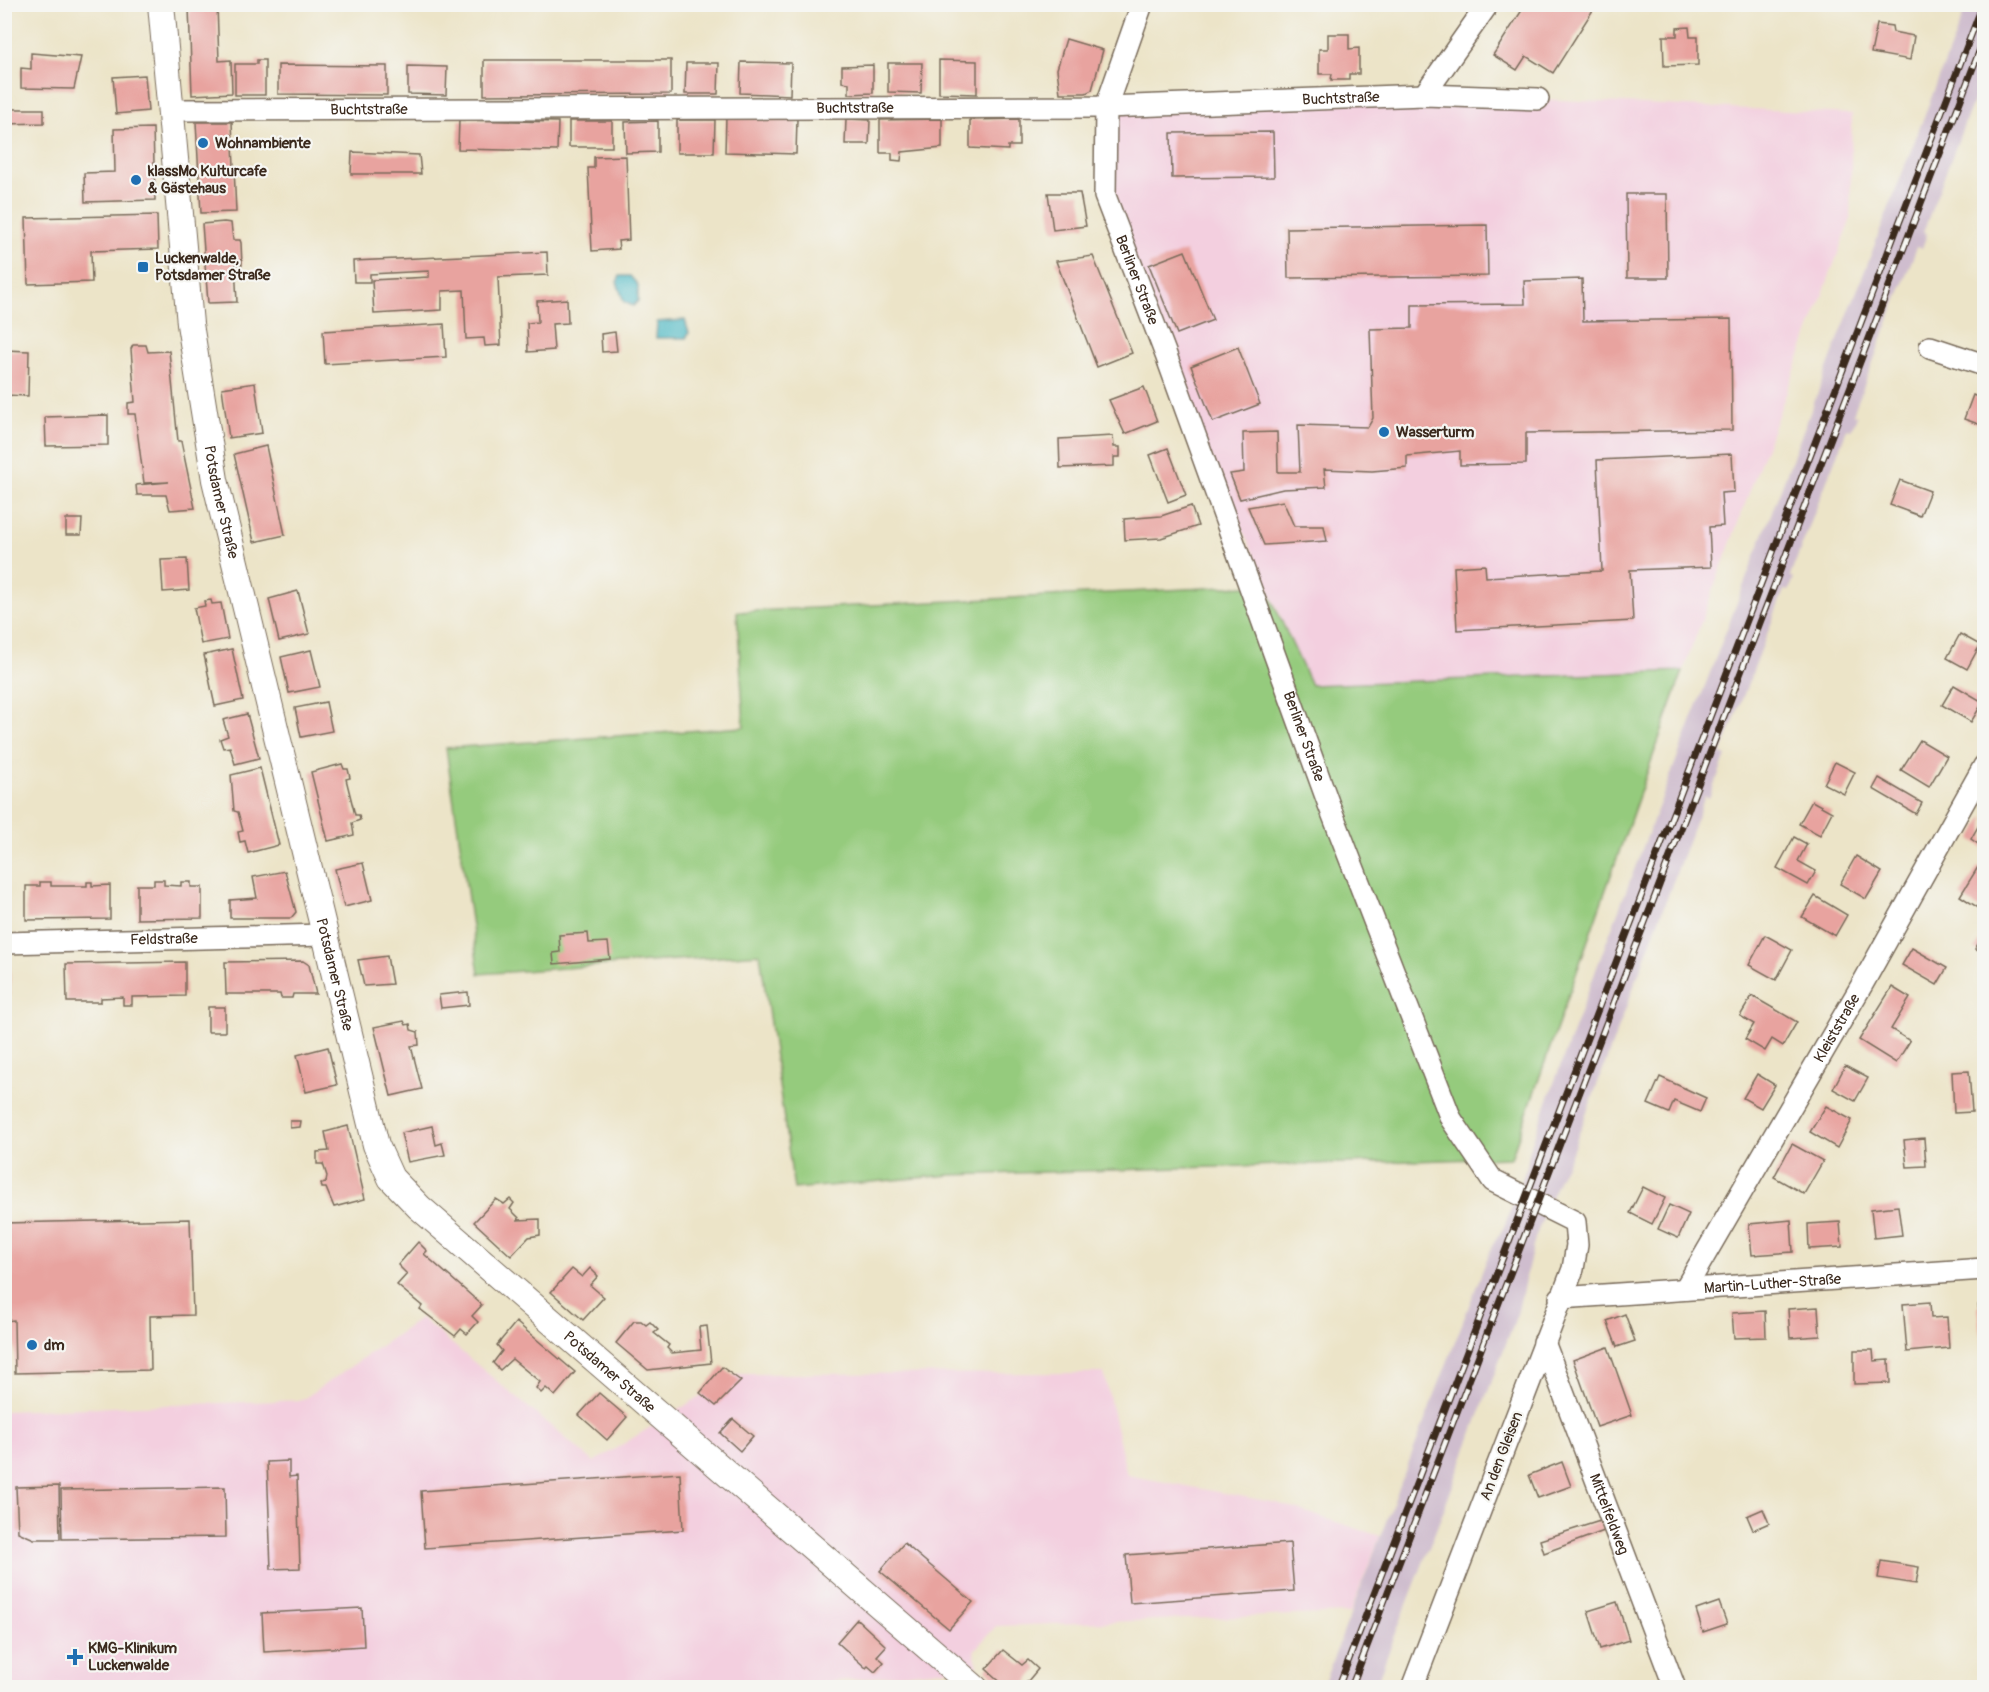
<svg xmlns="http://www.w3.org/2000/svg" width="1989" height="1692" font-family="Pangolin,sans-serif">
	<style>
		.built { fill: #f3cfdf }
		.industrial { fill: #cfbdce }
		.green { fill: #95cb7d; stroke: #687a4e; stroke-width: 1.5 }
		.water { fill: #49b7c3; stroke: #427070; stroke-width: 1.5 }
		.building { fill: #e8a39f }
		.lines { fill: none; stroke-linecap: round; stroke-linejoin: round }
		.minor-casing { stroke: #796b5a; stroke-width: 24 }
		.tertiary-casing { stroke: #796b5a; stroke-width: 28 }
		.minor { stroke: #fff; stroke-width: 21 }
		.tertiary { stroke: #fff; stroke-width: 26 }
		.rail-casing { stroke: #3b2a1e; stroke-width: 7 }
		.rail { stroke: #f6f6f2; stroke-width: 4.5; stroke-dasharray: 14; stroke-linecap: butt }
		.poi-dot { fill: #1f6fb2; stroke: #f6f6f2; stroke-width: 2 }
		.labels { text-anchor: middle; stroke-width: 4.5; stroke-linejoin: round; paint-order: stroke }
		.street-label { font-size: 15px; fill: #3b2a1e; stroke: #f6f6f2 }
		.poi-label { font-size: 15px; font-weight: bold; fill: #3b2a1e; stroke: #f6f6f2; text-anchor: start }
	</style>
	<rect width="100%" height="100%" fill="#f6f6f2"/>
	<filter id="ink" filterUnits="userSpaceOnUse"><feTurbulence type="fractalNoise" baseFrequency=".0167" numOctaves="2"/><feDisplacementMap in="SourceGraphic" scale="12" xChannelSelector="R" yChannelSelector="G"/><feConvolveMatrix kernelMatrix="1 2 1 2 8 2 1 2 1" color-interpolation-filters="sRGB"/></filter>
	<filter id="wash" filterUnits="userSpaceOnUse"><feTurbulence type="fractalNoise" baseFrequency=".008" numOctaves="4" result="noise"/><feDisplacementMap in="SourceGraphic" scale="24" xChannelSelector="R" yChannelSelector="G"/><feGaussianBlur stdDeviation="1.35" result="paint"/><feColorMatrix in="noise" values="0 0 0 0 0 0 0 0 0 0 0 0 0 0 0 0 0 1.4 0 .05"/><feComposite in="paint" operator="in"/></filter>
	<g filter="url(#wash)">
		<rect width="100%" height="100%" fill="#ece4c8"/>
		<g class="built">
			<polygon points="1538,99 1852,114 1850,221 1683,671 1311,685 1166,355 1105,196 1106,107"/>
			<polygon points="421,1318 594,1462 736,1374 1104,1373 1127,1475 1277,1503 1380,1536 1350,1613 996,1626 974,1651 978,1666 782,1687 5,1687 4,1411 302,1400"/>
		</g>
		<polygon class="industrial" points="1967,5 1984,5 1984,72 1981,80 1984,86 1980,97 1975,96 1923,232 1927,234 1922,248 1917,247 1853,414 1857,416 1851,430 1847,429 1790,576 1794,578 1789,591 1784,590 1721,754 1726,756 1709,798 1705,796 1571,1155 1559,1178 1535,1238 1517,1314 1444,1509 1375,1687 1322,1688 1492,1246 1504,1227 1527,1166 1530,1148 1606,943"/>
		<polygon class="green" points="1265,585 1311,685 1683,671 1511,1158 950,1175 794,1189 760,954 479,974 446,748 744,727 737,612"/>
		<g class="water">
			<polygon points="620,276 630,276 638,285 638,301 633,306 624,302 617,282"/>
			<polygon points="685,320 689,333 686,338 656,338 657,322"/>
		</g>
		<g id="blocks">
			<g class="building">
				<polygon points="1526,4 1584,4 1593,10 1553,73 1526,56 1517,70 1493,55"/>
				<polygon points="217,5 219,61 231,60 232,93 192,95 189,7"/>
				<polygon points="1877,24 1892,26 1893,32 1914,36 1910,60 1871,53"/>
				<polygon points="1689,27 1690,37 1698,37 1698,65 1664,66 1663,36 1677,36 1677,28"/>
				<polygon points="1328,34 1349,34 1349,49 1359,48 1359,74 1349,74 1349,80 1331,80 1332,74 1319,74 1319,49 1328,49"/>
				<polygon points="1066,39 1103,50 1092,90 1086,93 1060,93 1057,69"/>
				<polygon points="31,53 81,57 74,89 21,88 21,68 31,69"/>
				<polygon points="257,60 265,60 265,95 235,95 235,64 257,64"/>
				<polygon points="484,60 671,60 671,94 484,95"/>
				<polygon points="939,60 977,61 977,94 939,93"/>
				<polygon points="741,62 791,63 790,95 740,93"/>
				<polygon points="686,63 719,63 718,94 685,94"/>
				<polygon points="888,63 922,63 921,93 888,92"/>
				<polygon points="278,65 387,66 387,95 278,94"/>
				<polygon points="873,65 873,93 849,94 849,83 842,82 842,66"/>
				<polygon points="408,66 447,67 446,95 408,94"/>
				<polygon points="145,75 148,111 116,114 113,77"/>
				<polygon points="4,109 44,109 44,123 4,124"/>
				<polygon points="726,117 797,119 796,154 725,152"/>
				<polygon points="846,119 870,120 869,144 845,144"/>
				<polygon points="942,119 942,148 902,152 901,161 892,160 892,153 880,153 880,120"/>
				<polygon points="1019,119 1019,146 1008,146 1008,150 970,148 970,120"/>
				<polygon points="459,120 558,122 557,151 458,149"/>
				<polygon points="677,120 715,120 714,153 677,153"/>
				<rect x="569" y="121" width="43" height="26"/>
				<polygon points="658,121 658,152 626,153 625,122"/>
				<polygon points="196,122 232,122 236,212 201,213"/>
				<polygon points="153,128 155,200 85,202 84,173 115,172 114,129"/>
				<polygon points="1273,132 1274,177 1172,178 1171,133"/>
				<polygon points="352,152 419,155 421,174 351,174"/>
				<polygon points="626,156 629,240 618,241 619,249 592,251 588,168 594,168 594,157"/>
				<polygon points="1048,193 1080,193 1086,226 1053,230"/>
				<polygon points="1626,194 1667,194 1668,278 1627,278"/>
				<polygon points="157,215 158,249 91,251 92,282 28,284 26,218"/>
				<polygon points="224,222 231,223 233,240 240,240 241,243 242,265 235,265 237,302 208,303 202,224"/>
				<polygon points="1487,225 1488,276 1288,278 1287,228"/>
				<polygon points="1185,251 1213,320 1177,334 1149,265"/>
				<polygon points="547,252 548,275 498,277 501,345 485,346 484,338 466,339 464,290 442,291 442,310 374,314 372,280 429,277 429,271 370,274 370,282 354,282 353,261"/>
				<polygon points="1093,256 1132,353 1097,367 1056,261"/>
				<polygon points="1582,279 1583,321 1731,319 1732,430 1526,433 1526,464 1460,465 1460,451 1407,456 1407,468 1372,471 1324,469 1326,487 1283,489 1240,499 1230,474 1244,472 1243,433 1277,432 1278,472 1300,472 1298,425 1368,427 1373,418 1370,329 1412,328 1412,305 1525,304 1524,281"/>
				<polygon points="567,299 568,323 552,324 554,350 528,352 527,323 538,322 537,301"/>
				<polygon points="444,324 446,357 325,364 323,331"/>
				<polygon points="615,332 617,351 602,352 601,334"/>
				<polygon points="133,345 146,345 148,352 169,351 178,441 181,441 195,508 170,510 166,495 137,495 136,485 169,482 144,483 135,414 128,414 128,403 135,402 131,349"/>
				<polygon points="1238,347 1260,404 1213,422 1191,366"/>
				<polygon points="4,350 29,351 28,396 4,395"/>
				<polygon points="255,383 262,433 229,438 222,388"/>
				<polygon points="1144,387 1157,421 1125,434 1109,400"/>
				<polygon points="1973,395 1984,400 1984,426 1964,419"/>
				<polygon points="108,415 108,445 46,446 45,417"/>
				<polygon points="1113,436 1114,447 1120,447 1120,457 1114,457 1114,466 1060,468 1059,439"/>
				<polygon points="266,446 285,535 254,542 234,454"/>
				<polygon points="1168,448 1186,495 1168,502 1150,455"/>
				<polygon points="1732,454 1734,492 1721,493 1723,526 1709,527 1711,567 1630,570 1633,621 1457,630 1454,567 1485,565 1486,577 1602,571 1597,460"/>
				<polygon points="1900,480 1930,491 1920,516 1890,505"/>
				<polygon points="1283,501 1294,526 1324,526 1327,541 1264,545 1248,507"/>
				<polygon points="1191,506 1198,526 1161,538 1125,540 1124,519 1161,516"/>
				<polygon points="66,519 82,519 81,535 66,535"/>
				<polygon points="187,559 189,590 163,592 161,560"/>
				<polygon points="298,591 309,634 279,641 269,599"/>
				<polygon points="211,600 212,604 221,603 228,639 201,644 194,608 205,606 204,601"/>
				<polygon points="1960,634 1980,645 1967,669 1947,658"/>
				<polygon points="232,649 243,700 215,706 204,655"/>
				<polygon points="311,650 320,687 289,693 281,657"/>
				<polygon points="1954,685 1983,702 1971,722 1942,705"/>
				<polygon points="326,702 332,731 301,737 295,708"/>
				<polygon points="247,714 259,758 235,764 230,747 223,748 220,739 228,736 223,720"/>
				<polygon points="1920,740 1947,756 1929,787 1901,770"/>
				<polygon points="1835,762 1855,772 1844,794 1824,784"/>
				<polygon points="342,764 344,769 348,769 350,778 346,779 355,815 359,815 360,820 352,823 354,835 328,841 311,772"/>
				<polygon points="260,768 279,845 248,853 245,841 240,842 238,832 243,831 238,812 234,811 231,775"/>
				<polygon points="1879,778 1922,803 1916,814 1873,789"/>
				<polygon points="1812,801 1832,812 1820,835 1799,824"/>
				<polygon points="1984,816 1984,848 1971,839"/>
				<polygon points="1794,837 1807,844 1798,861 1816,871 1808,885 1777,868"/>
				<polygon points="1856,856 1882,872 1866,899 1840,884"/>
				<polygon points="363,863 372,900 344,907 335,869"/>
				<polygon points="1978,867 1984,871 1984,901 1980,909 1960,896"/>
				<polygon points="285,871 296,912 291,918 230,918 230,900 257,898 253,877"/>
				<polygon points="154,880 164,880 164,885 181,886 181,882 191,882 191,887 202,887 202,918 137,919 137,885 154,885"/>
				<polygon points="40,882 51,882 51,886 87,886 87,882 92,882 92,886 110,885 110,919 26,920 26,886 40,886"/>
				<polygon points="1815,896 1847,915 1835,936 1802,917"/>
				<polygon points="588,933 589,943 608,942 610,959 554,964 553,953 560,952 559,935"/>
				<polygon points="1984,934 1984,955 1975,949"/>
				<polygon points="1765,935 1792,950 1776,980 1749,965"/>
				<polygon points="1912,948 1947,968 1937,985 1902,965"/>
				<polygon points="387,956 392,984 364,986 358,960"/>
				<polygon points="303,961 309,965 316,994 293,994 292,998 281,998 280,994 226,994 225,962"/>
				<polygon points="185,962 185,996 132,997 132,1005 123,1005 123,997 101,998 101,1002 67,1002 66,964"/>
				<rect x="4" y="965" width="6" height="31"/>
				<polygon points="1892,987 1910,998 1891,1029 1910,1041 1896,1063 1859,1040"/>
				<polygon points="468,992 469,1005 441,1008 439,995"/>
				<polygon points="1752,996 1797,1022 1783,1046 1772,1039 1765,1051 1745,1039 1754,1024 1740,1016"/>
				<rect x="208" y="1007" width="17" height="25"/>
				<polygon points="404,1021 406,1025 410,1024 411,1030 418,1032 419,1045 411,1046 422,1089 391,1096 374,1027"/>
				<polygon points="328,1047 337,1085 306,1092 297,1055"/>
				<polygon points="1845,1066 1868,1078 1855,1101 1833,1089"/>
				<polygon points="1969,1071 1972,1112 1954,1113 1952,1072"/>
				<polygon points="1757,1074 1775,1085 1761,1108 1743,1098"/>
				<polygon points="1660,1077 1706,1098 1700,1112 1674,1101 1669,1113 1648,1104"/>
				<polygon points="1826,1106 1852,1120 1837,1148 1810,1132"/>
				<polygon points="290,1121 301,1121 300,1127 290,1128"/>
				<polygon points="348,1126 365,1199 334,1207 326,1188 322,1188 321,1183 326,1182 327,1176 323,1164 317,1164 317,1152 329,1151 325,1132"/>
				<polygon points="432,1126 436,1145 442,1143 445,1155 408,1162 401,1133"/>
				<polygon points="1924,1138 1926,1166 1907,1167 1904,1140"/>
				<polygon points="1792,1144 1823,1161 1804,1194 1774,1177"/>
				<polygon points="1643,1187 1665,1198 1652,1224 1630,1213"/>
				<polygon points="496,1199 504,1204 510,1199 514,1203 510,1209 519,1218 518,1220 540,1219 540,1235 529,1237 511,1256 474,1222"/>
				<polygon points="1669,1205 1689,1214 1678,1238 1658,1229"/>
				<polygon points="1898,1206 1902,1235 1874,1238 1871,1209"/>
				<polygon points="190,1219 193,1315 150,1316 151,1370 15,1373 14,1320 4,1321 4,1223"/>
				<polygon points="1791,1220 1793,1252 1752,1255 1749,1224"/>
				<polygon points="1840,1222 1842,1247 1809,1249 1808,1224"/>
				<polygon points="418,1242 427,1251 424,1254 482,1305 472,1316 478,1322 467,1334 461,1329 455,1336 420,1309 422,1306 397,1285 407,1274 398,1265"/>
				<polygon points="590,1268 598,1276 590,1285 604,1297 583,1320 551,1292 572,1269 582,1277"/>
				<polygon points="1930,1302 1931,1318 1947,1317 1949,1348 1907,1352 1903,1304"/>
				<polygon points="1978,1305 1984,1305 1984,1352 1983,1352"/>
				<polygon points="1818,1307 1820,1336 1790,1338 1788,1309"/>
				<polygon points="1765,1311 1766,1337 1734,1338 1732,1313"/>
				<polygon points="1625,1314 1635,1341 1617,1347 1607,1321"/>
				<polygon points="634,1321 641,1321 646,1325 650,1322 658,1330 654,1333 669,1345 667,1348 672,1353 701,1350 699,1327 707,1326 711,1363 648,1370 616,1343"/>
				<polygon points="516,1322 575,1372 555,1396 546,1388 541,1393 536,1388 540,1382 512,1359 500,1370 493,1363 502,1351 497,1345"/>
				<polygon points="1608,1347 1632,1415 1597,1427 1573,1360"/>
				<polygon points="1854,1350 1873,1350 1874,1361 1889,1360 1890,1383 1854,1384"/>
				<polygon points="722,1367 741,1381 716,1406 700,1393"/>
				<polygon points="599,1393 627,1417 607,1440 579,1415"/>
				<polygon points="733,1419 753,1436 740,1451 720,1433"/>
				<polygon points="289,1461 289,1477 297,1476 300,1568 271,1569 267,1462"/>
				<polygon points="1562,1462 1571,1486 1538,1498 1529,1475"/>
				<polygon points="680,1473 683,1530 425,1548 421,1491"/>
				<polygon points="59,1486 60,1539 34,1539 18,1532 16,1487"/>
				<polygon points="225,1487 226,1537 62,1539 61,1490"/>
				<polygon points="1763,1509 1769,1523 1753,1530 1747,1516"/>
				<polygon points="1600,1521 1604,1531 1544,1553 1540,1540"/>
				<polygon points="904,1543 973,1602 949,1629 880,1571"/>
				<polygon points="1290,1543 1294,1591 1130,1603 1126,1555"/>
				<polygon points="1881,1561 1919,1567 1916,1584 1878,1578"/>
				<polygon points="1617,1602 1629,1640 1600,1649 1588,1611"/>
				<polygon points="1719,1602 1727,1624 1703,1632 1696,1610"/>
				<polygon points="362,1608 364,1646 264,1652 262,1613"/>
				<polygon points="857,1619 886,1646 877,1656 884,1662 875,1672 868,1666 866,1668 837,1642"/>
				<polygon points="1003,1650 1022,1665 1028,1660 1038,1669 1022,1688 1007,1688 986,1669"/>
			</g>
		</g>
	</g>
	<g filter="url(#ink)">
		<use href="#blocks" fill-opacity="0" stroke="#796b5a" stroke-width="1.5"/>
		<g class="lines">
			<defs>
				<g id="minor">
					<path id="s1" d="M1142,4l-36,103 -1,89 61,159 163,450 122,314 42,62 82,41 2,23 -4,24 -161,419"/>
					<polyline points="1424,95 1488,4"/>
					<path id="s2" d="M171,110l935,-3 318,-12 114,4"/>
					<polyline points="1930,347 1984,365"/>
					<path id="s3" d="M4,943l320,-8"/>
					<path id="s4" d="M1685,1289l178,-306 121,-217"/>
					<path id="s5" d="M1560,1298l424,-29"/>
					<path id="s6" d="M1544,1342l131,346"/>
				</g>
				<g id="tertiary">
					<path id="s7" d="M161,4l29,320 25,156 161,665 15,33 28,29 556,481"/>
				</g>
			</defs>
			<use href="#minor" class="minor-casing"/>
			<use href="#tertiary" class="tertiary-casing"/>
			<use href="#minor" class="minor"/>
			<use href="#tertiary" class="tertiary"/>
			<defs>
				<g id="rail">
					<polyline points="1338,1688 1983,4"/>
					<polyline points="1351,1688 1984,39"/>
				</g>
			</defs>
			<use href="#rail" class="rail-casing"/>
			<use href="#rail" class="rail"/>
		</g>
	</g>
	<g class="poi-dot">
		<circle cx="203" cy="143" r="6"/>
		<circle cx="136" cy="180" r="6"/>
		<rect x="137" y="261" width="12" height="12" rx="3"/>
		<circle cx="1384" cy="432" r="6"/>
		<circle cx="32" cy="1345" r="6"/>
		<path d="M72 1648h6v6h6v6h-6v6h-6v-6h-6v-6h6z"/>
	</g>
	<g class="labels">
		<g class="street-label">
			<text dy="5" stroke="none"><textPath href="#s2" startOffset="1170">Buchtstraße</textPath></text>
			<text dy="5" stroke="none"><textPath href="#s2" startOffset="684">Buchtstraße</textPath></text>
			<text dy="5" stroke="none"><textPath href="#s2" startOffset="198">Buchtstraße</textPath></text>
			<text dy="5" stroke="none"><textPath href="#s1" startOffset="288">Berliner Straße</textPath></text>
			<text dy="5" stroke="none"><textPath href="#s7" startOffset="502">Potsdamer Straße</textPath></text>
			<text dy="5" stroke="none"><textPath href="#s1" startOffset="774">Berliner Straße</textPath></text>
			<text dy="5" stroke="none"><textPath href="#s3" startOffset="160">Feldstraße</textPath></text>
			<text dy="5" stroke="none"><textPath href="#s7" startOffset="988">Potsdamer Straße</textPath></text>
			<text dy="5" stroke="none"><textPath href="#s4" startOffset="302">Kleiststraße</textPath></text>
			<text dy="5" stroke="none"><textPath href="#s5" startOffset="213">Martin-Luther-Straße</textPath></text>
			<text dy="5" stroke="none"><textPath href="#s7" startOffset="1492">Potsdamer Straße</textPath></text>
			<text transform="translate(1501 1456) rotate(-69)" y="5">An den Gleisen</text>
			<text dy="5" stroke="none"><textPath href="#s6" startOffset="184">Mittelfeldweg</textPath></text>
		</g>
		<g class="poi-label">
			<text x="215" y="148">Wohnambiente</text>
			<text x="148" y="176">klassMo Kulturcafe<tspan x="148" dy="17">&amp; Gästehaus</tspan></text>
			<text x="155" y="263">Luckenwalde,<tspan x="155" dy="17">Potsdamer Straße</tspan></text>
			<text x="1396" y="437">Wasserturm</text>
			<text x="44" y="1350">dm</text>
			<text x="88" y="1653">KMG-Klinikum<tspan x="88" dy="17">Luckenwalde</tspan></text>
		</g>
	</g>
	<rect width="1989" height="1692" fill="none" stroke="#f6f6f2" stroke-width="24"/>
</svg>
